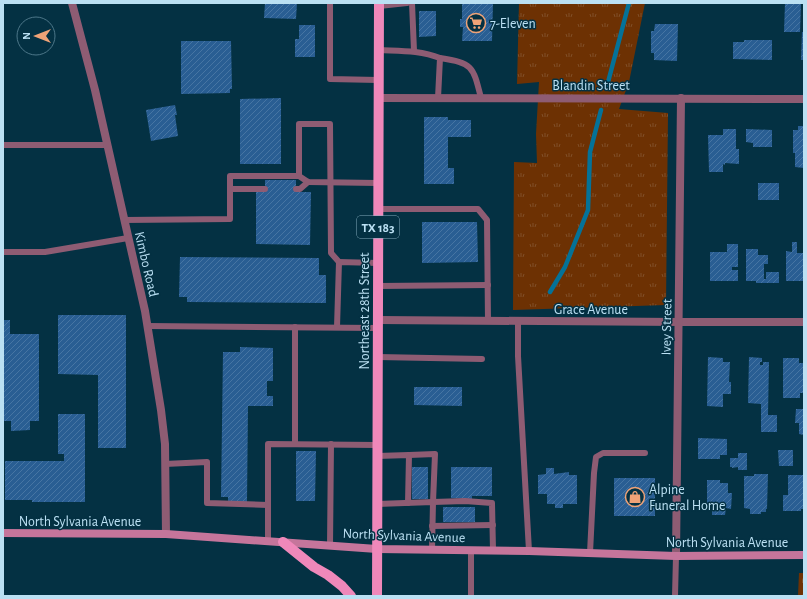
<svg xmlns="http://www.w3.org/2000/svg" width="807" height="599" font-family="'Alegreya Sans',sans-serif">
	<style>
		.grass { fill: url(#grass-tufts) }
		.cemetery { fill: url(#cemetery-stones) }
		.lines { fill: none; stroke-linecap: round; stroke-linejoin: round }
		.stream { stroke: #047298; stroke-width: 4.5 }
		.building { fill: url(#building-hatch) }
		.lane { stroke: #8e5c73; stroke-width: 6 }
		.street { stroke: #8e5c73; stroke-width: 8 }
		.secondary { stroke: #c5759b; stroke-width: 8 }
		.primary { stroke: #ef88ba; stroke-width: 10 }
		.labels { text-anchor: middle; stroke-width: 3; stroke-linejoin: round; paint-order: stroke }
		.shield { fill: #043143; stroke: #84acbe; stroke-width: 1 }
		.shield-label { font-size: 13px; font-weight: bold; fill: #bbe0f3 }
		.poi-label { font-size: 14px; fill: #bbe0f3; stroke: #043143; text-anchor: start }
		.street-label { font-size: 14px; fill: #bbe0f3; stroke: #043143 }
	</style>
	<defs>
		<pattern id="grass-tufts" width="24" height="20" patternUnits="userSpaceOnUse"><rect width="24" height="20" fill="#6d3103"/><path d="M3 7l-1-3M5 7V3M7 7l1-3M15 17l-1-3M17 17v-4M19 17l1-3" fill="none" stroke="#804f28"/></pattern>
		<pattern id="cemetery-stones" width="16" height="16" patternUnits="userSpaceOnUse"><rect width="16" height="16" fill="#6d3103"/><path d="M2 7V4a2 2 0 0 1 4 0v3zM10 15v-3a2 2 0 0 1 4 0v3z" fill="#804f28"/></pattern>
		<pattern id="building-hatch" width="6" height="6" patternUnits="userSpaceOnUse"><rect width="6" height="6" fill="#295e93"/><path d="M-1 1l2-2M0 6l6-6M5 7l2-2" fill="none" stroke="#4675a3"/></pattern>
	</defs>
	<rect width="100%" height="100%" fill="#043143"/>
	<polygon class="grass" points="519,3 645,3 629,82 619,109 668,113 666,305 513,310 514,162 537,163 536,134 539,82 517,84"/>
	<polygon class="cemetery" points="799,573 804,573 804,596 798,596"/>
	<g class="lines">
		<g class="stream">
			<polyline points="607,86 629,3"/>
			<polyline points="550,292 565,267 588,210 590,152 601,110"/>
		</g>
	</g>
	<g class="building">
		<polygon points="265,3 297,3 296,19 264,18"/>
		<polygon points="462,3 493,3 492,41 462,41 463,27 460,27 460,19 462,19"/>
		<polygon points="785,3 801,3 800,32 784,32"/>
		<polygon points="419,11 436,11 436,36 419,37"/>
		<polygon points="655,24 678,24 677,61 654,60 654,53 651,53 651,31 654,31"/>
		<polygon points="299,25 315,25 315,57 295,57 295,39 299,39"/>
		<polygon points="802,32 804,32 804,60 801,60"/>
		<polygon points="744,40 772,40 772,60 733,59 733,42 744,42"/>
		<polygon points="181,41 231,41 232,89 230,89 230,93 181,94"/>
		<polygon points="281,98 281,164 240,164 240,99"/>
		<polygon points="175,105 177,115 175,115 178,136 151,141 146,110"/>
		<polygon points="424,117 448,117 448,120 471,120 471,137 448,137 448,168 454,168 454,184 424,184"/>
		<polygon points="798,126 804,126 804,168 795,167 795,153 793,153 793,130 798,130"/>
		<polygon points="723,129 736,129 736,149 739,149 739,164 725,163 725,165 723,164 723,172 709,172 708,135 723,135"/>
		<polygon points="746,129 772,130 772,147 753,147 753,143 746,142"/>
		<polygon points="265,180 296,180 296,192 311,192 310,245 256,244 256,192 265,192"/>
		<rect x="758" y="183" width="21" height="17"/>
		<polygon points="422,222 477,222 478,262 422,263"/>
		<polygon points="792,242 797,242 797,253 804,253 804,281 786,281 786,251 792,252"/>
		<polygon points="727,244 738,244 738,267 732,267 732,270 738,270 738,281 710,281 710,252 727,252"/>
		<polygon points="746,249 758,249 758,255 768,255 768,264 764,264 764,279 766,279 766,272 779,272 779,283 756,283 756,281 746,281"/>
		<polygon points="180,257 319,258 319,275 326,275 326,303 187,302 187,297 179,297"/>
		<polygon points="58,315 126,315 126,448 98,448 98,375 58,374"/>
		<polygon points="3,320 10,320 10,334 39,334 39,421 30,421 30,430 11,431 11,421 3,421"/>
		<polygon points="240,347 273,348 273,381 267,381 267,396 273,396 273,406 248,406 247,502 228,502 228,497 221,497 223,352 240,352"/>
		<polygon points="708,357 723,358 723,362 730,362 729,382 731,382 731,394 723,394 723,407 707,406"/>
		<polygon points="749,357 762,358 762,362 760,362 760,365 763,365 763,362 769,362 768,415 777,415 777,432 761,432 761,404 748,403"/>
		<polygon points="783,358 799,358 799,363 804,363 804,393 800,393 800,398 783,398"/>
		<polygon points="414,387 462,387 462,406 414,405"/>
		<polygon points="796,409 804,409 804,435 799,434 799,423 795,423"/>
		<polygon points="58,414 85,414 85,502 32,502 32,500 5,500 5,461 64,461 64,454 58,454"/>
		<polygon points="698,438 727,439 727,455 720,455 720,459 698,459"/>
		<polygon points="778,450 793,450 793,466 779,466"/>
		<polygon points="296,451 316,451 315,501 296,501"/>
		<polygon points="738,453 747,453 747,470 738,470 738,467 732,468 732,467 730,467 730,458 738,458"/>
		<rect x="412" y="467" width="16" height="32"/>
		<polygon points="451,467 492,467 492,496 472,496 472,499 451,498"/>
		<polygon points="546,468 554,468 554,474 569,472 569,475 577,475 577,504 563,504 563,508 555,508 555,504 547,504 547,494 538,494 538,475 546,474"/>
		<polygon points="754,474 768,474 767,509 766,509 766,512 761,512 761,514 750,514 750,509 744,508 744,476 754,476"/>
		<polygon points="788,475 804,475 804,509 801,509 801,511 783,511 783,495 788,495"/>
		<rect x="614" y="478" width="41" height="38"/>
		<polygon points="707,480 720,480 720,483 728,483 728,493 732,493 731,509 726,508 725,515 712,515 712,508 707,508"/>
		<rect x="443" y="507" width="32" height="15"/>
	</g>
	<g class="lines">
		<g class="lane">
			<polyline points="330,3 330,79 378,80"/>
			<polyline points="412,3 414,51"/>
			<polyline points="379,6 407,3"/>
			<path d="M379,50c21,1 41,0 61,8l-2,40"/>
			<path d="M440,58c33,5 33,8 41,40"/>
			<polyline points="3,145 107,145"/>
			<polyline points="299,176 299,124 330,124 331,253 339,262"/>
			<polyline points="230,189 265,189"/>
			<polyline points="296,189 300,189 308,182"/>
			<polyline points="378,209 478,209 487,220 488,321"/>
			<polyline points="124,220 230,219 230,176 299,176 308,182 378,183"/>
			<polyline points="3,252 45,252 128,238"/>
			<polyline points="378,286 488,285"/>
			<polyline points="518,321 518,356 529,551"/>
			<polyline points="147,326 378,328"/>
			<polyline points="295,327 295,444"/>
			<polyline points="337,327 339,262 378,263"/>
			<polyline points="378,357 482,359"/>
			<polyline points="409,455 435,454 433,502 465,501 492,503 493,550"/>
			<polyline points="377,456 409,455 408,503"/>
			<polyline points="165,464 207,462 207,503 268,505"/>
			<polyline points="377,504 433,502 432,550"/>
			<polyline points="432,526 493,525"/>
			<polyline points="268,541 268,444 377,445"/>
			<polyline points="330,546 331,444"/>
			<polyline points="471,550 471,596"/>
			<polyline points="590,553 594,473 596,457 603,453 645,453"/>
			<polyline points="675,596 676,556"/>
		</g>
		<g class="street">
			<polyline points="72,3 95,90 145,311 161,410 165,444 166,534"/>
			<polyline points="378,98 804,99"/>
			<polyline points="378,320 679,322 804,322"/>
			<polyline points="676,556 681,98"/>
		</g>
		<polyline class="secondary" points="3,533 166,534 377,549 529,551 676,556 804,555"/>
		<g class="primary">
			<polyline points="283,542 314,567 328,575 342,586 351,596"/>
			<polyline points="377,596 379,3"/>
		</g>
	</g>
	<defs>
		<symbol id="supermarket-ring" viewBox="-11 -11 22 22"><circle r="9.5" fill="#043143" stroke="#efa377" stroke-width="1.5"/><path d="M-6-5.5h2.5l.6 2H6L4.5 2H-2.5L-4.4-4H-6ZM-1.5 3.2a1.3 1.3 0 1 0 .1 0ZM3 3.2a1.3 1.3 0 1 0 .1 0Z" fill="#efa377"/></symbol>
		<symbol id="shop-ring" viewBox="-11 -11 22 22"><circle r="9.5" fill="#043143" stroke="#efa377" stroke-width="1.5"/><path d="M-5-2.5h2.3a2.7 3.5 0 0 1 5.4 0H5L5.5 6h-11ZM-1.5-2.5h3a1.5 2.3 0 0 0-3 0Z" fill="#efa377"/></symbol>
	</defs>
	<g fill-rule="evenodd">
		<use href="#supermarket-ring" x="465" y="12" width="22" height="22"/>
		<use href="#shop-ring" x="624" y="486" width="22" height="22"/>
	</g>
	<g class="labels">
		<rect class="shield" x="357" y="216" width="42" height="22" rx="3"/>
		<g class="shield-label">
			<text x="378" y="232">TX 183</text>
		</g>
		<g class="poi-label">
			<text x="490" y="28">7-Eleven</text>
			<text x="649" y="494">Alpine<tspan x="649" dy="16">Funeral Home</tspan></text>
		</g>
		<g class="street-label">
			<text x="591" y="90">Blandin Street</text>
			<text transform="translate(147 264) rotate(77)" y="5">Kimbo Road</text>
			<text x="591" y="314">Grace Avenue</text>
			<text transform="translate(364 311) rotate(-90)" y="5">Northeast 28th Street</text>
			<text transform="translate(666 327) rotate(-89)" y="5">Ivey Street</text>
			<text x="80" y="526">North Sylvania Avenue</text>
			<text transform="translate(404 535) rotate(2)" y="5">North Sylvania Avenue</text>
			<text x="727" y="547">North Sylvania Avenue</text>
		</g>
	</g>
	<rect width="807" height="599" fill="none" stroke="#bbe0f3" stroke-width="8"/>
	<g transform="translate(36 36) rotate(270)"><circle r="19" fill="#043143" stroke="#4d7789"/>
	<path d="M0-3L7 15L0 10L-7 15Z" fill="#efa377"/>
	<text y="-6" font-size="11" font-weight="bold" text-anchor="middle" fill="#bbe0f3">N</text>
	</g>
</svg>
